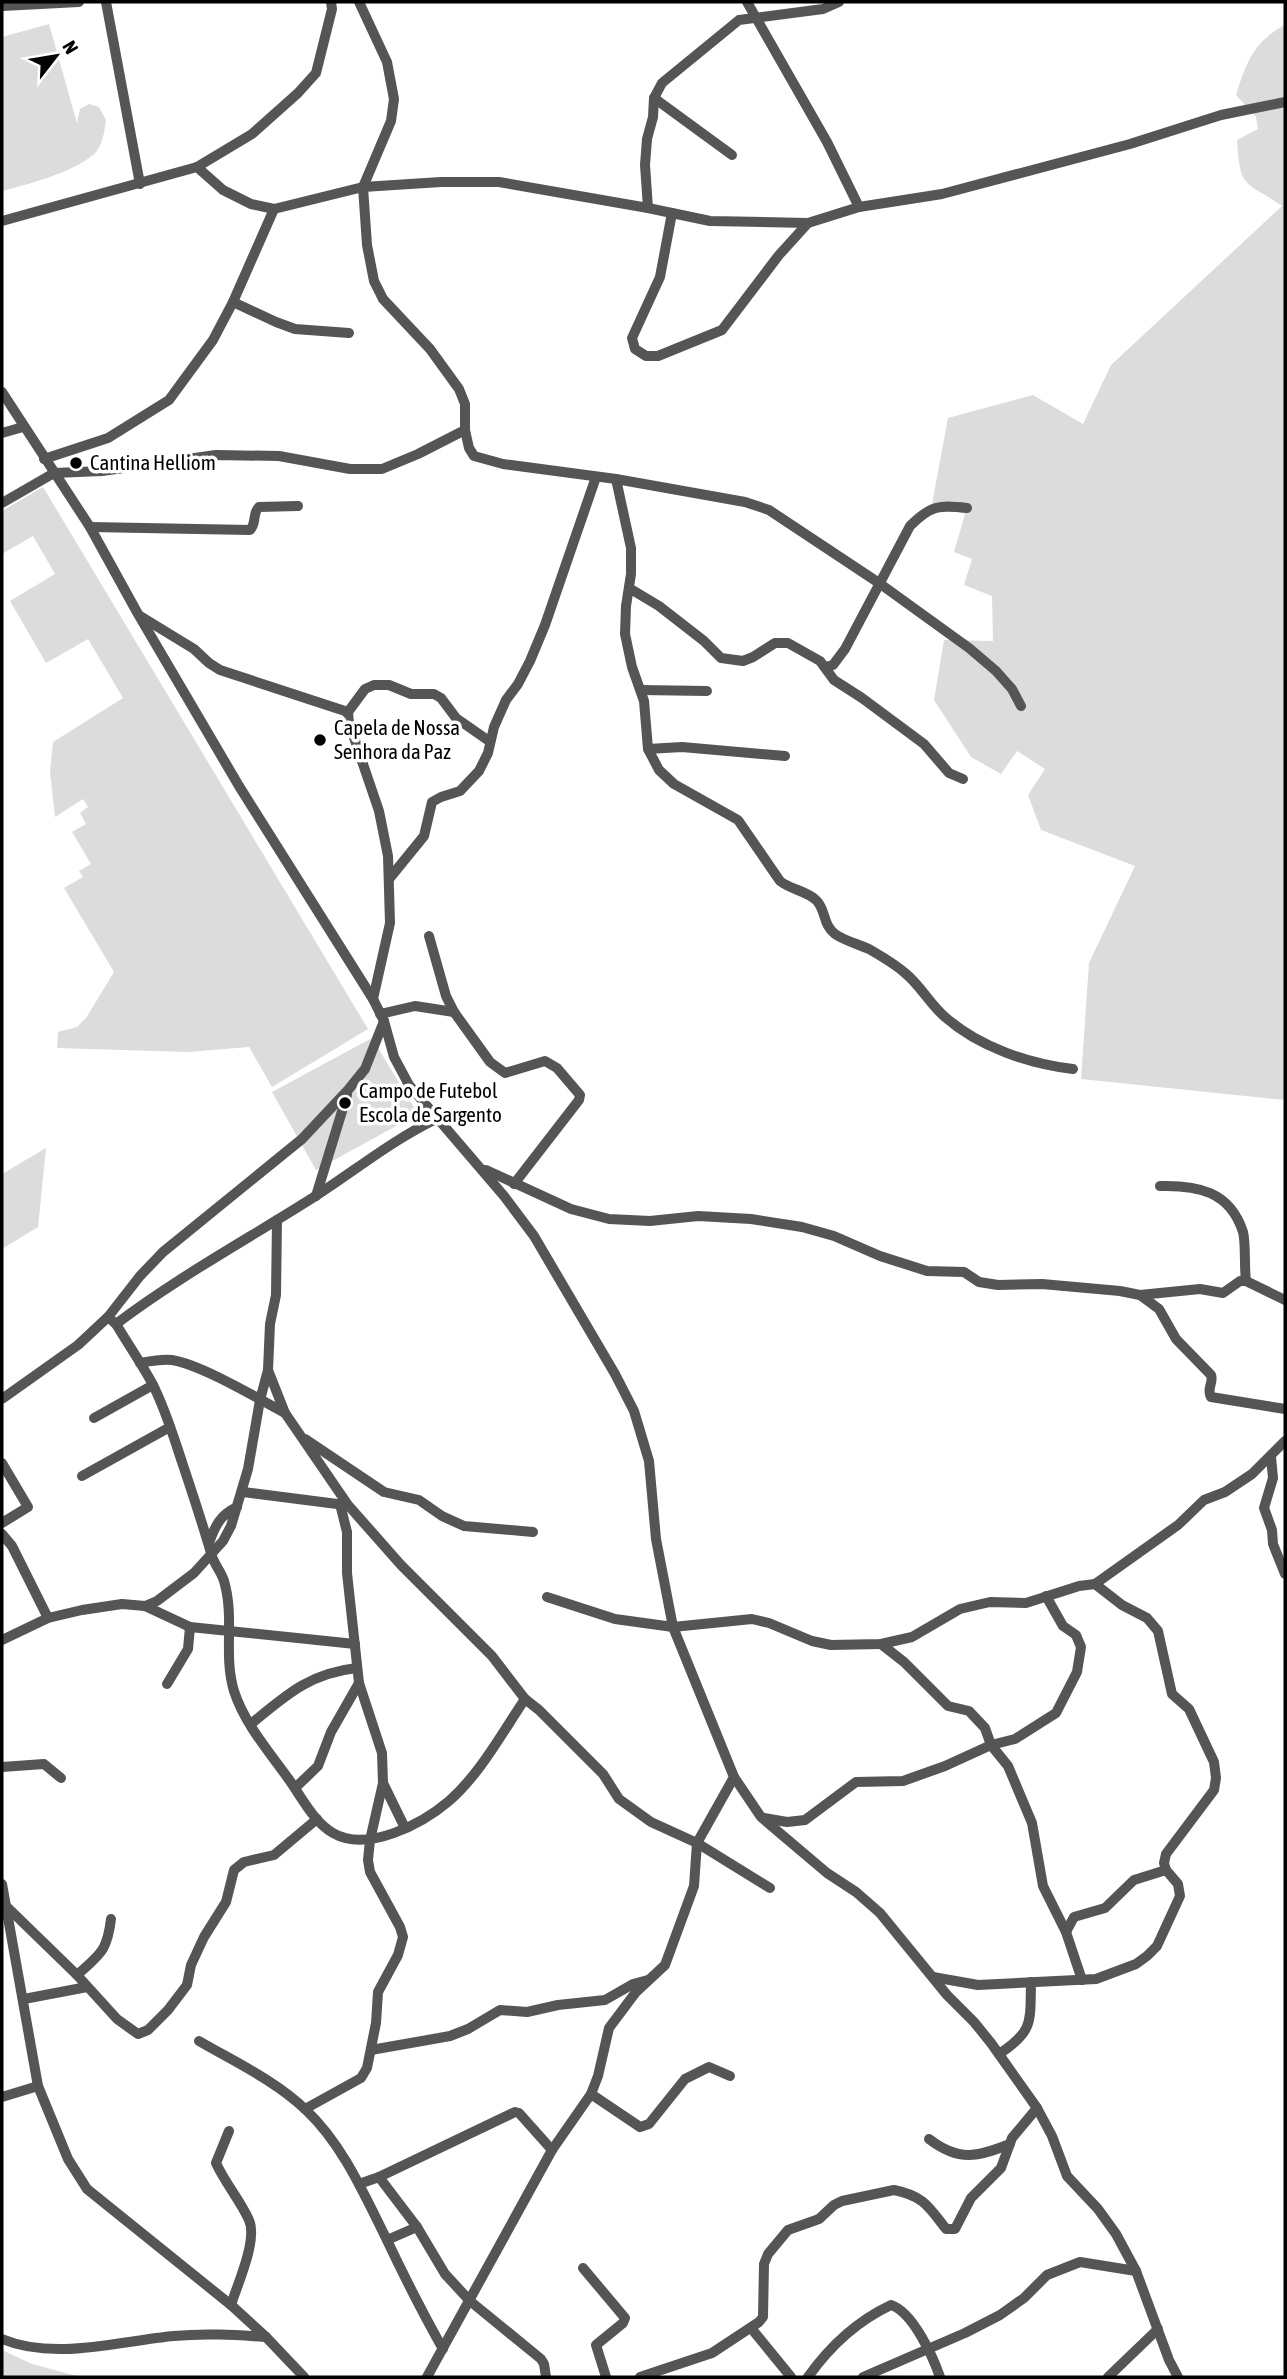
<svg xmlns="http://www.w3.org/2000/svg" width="1287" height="2379" font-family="'Asap Condensed',sans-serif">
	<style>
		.green { fill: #dcdcdc }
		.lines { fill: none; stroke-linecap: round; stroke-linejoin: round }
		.minor { stroke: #555; stroke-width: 10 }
		.poi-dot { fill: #000; stroke: #fff; stroke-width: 2.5 }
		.labels { text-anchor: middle; stroke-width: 7; stroke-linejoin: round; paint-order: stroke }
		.poi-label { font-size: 21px; fill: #000; stroke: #fff; text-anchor: start }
	</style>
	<rect width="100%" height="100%" fill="#fff"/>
	<g class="green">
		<path d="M49,24l28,99 3,-14 9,-5 10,3 7,13c-2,12 -3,27 -13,35 -22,18 -64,29 -91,36v-154z"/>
		<path d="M1285,25v1075l-204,-21 8,-116 46,-97 -94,-36 -13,-35 17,-26 -28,-18 -16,23 -30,-17 -37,-57 10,-60 49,1 -1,-45 -28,-11 8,-26 -18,-7 11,-38 -33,-10 16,-86 85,-23 50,29 28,-59 171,-159c-36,-26 -42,-14 -45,-66l21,-11 -2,-12 -20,-22c10,-32 18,-54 49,-70z"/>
		<polygon points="43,487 368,1029 272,1087 249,1047 188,1052 57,1048 58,1032 77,1027 86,1018 114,972 64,888 83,877 79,871 91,864 72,832 86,824 80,813 88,807 83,799 55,817 50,772 53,742 123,698 88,639 46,663 10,601 55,574 33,536 2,554 2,511"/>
		<polygon points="372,1038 418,1114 316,1170 272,1092"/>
		<polygon points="46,1148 38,1227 2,1249 2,1174"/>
		<polygon points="2,2350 32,2364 81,2377 2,2377"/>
	</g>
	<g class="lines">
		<g class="minor">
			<polyline points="106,2 140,184"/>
			<polyline points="359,2 387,62 394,99 391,121 363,187 367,245 374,281 383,299 430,349 459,389 465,404 465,430 469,448 474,456 503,464 616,479 745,502 769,510 879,583 969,648 996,671 1012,689 1021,706"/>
			<polyline points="747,2 827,142 859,207"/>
			<polyline points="2,6 79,2"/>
			<polyline points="654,98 732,155"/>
			<polyline points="197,167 223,190 251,204 274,209 363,187 441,182 499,182 648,208 710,221 808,223 859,207 942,194 1130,144 1221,115 1285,102"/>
			<polyline points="648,208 645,165 647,139 653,117 654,98 662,83 739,20 823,9 839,2"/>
			<polyline points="672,213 660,277 632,338 635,349 646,356 658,356 722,330 779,255 808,223"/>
			<polyline points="2,221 197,167 252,134 298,93 316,73 332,9 331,2"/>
			<polyline points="233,302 276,322 295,329 349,333"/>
			<polyline points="2,392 90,527 138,614 239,786 373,999 384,1021 394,1057 409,1085 504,1196 534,1236 615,1374 634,1411 649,1461 656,1539 673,1627 734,1777 697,1843 694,1886 665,1965 636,1992 609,2028 598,2076 591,2094 552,2150 427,2377"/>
			<polyline points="2,433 23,427"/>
			<polyline points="44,459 108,438 169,400 213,340 233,302 274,209"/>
			<path d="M616,479l15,69v26l-5,32 -1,28 7,33 12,34 4,48 11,21 15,14 64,36 42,61c11,9 28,10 37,20 9,10 6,24 18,33 10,7 23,10 34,15 12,7 26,15 36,24 15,12 25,31 40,44 34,30 84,47 128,52"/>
			<polyline points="2,503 54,473 102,471 216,455 279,456 350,469 382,469 418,454 465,430"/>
			<path d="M90,527l160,3c7,-7 2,-17 9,-23l39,-1"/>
			<polyline points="629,588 659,606 704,641 721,658 743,661 753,657 775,643 788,643 820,661 834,680 862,698 924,744 949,773 963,779"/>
			<polyline points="140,616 194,649 209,663 220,670 348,712"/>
			<path d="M825,667l8,-2 12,-16 65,-123c21,-21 29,-21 57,-18"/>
			<polyline points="641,690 707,691"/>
			<polyline points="648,749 682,747 785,756"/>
			<polyline points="389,879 424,836 432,802 441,797 460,791 479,771 488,753 494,727 506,700 518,684 530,661 545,625 596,477"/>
			<polyline points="429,936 446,996 454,1012 490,1062 505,1073 545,1061 557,1068 580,1095 579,1100 514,1184"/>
			<polyline points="373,999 390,923 388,856 379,811 349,723 348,712 365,689 374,685 389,685 411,694 434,694 441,698 456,718 489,741"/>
			<polyline points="380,1014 415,1006 454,1012"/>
			<path d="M486,1170l85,39 38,10 41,2 48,-5 53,3 51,8 32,9 46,20 47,15 37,1 15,10 19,3 44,-1 78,7 20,4 19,14 17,30 35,36c3,8 -5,14 0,22l74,12"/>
			<path d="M1160,1186c37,-1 70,5 83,46 3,11 1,34 3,49"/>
			<polyline points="316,1196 347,1095"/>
			<polyline points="277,1220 276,1295 270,1324 268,1370 285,1413 348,1505 401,1565 492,1656 525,1699 539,1710 603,1774 619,1799 651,1822 697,1843 770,1888"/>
			<polyline points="1140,1295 1200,1289 1223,1293 1240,1281 1246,1281 1285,1300"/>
			<path d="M108,1317l8,7c12,20 25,39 36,59 13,25 21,52 30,79 10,30 20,60 29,91 2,10 10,18 13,28 11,37 -1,74 10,110 10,32 36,62 56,90 12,17 24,41 43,52 34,20 89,-9 116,-32 31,-27 53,-68 76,-102"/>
			<path d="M116,1324c62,-47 132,-85 198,-127 42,-27 77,-56 122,-78"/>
			<path d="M140,1363c11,-2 21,-4 32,-3 30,5 85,38 113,53"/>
			<polyline points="2,1399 78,1345 108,1317 140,1276 163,1252 302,1139 348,1090 365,1069 384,1021"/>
			<polyline points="94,1418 153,1385"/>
			<polyline points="305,1439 384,1492 419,1500 442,1516 464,1526 533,1532"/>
			<polyline points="1271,1457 1273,1478 1264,1508 1272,1530 1273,1544 1285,1574"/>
			<polyline points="2,1463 28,1507 2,1523"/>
			<polyline points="82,1476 170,1427"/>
			<polyline points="243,1492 345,1505"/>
			<polyline points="2,1534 12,1546 48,1618"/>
			<path d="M209,1543c6,-17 11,-28 28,-36"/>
			<polyline points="547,1597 615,1619 673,1627 752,1619 769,1623 812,1641 831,1645 881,1644 912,1637 960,1609 990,1602 1026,1603 1079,1586 1095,1584 1178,1525 1204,1500 1225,1492 1252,1474 1285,1441"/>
			<polyline points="145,1606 190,1627 355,1644"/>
			<polyline points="2,1640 48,1618 82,1610 122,1604 145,1606 157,1601 194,1573 223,1541 231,1526 248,1469 260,1400 268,1370"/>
			<polyline points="881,1644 904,1662 948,1706 969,1711 985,1728 991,1745 1008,1766 1032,1823 1043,1886 1066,1932 1082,1980"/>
			<polyline points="167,1684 188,1649 190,1627"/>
			<path d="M251,1724c35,-29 59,-51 106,-56"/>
			<polyline points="2,1767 44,1764 61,1778"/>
			<polyline points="734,1777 761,1817 827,1873 856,1892 880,1913 947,1995 974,2022 991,2043 1037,2108 1052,2136 1067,2176 1098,2209 1116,2234 1136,2271 1169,2360 1178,2377"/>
			<polyline points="383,1783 405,1828"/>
			<polyline points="295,1788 318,1766 331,1732 359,1683"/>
			<polyline points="764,1818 787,1822 805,1820 856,1782 903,1781 945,1766 991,1745 1015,1739 1056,1713 1077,1672 1081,1647 1076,1635 1063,1626 1046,1596"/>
			<polyline points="2,1884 38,2086 68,2159 87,2189 231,2305 266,2337 304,2377"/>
			<path d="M6,1906l71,69c23,-21 30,-23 34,-56"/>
			<polyline points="1066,1932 1074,1917 1105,1908 1134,1880 1166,1870"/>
			<polyline points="77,1975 117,2019 138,2034 148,2030 168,2010 187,1985 191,1965 204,1937 226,1902 234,1870 244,1862 274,1855 317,1819"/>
			<polyline points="933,1977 978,1985 1096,1979 1136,1964 1147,1956 1157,1946 1180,1896 1178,1884 1166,1870 1164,1863 1166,1854 1214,1790 1216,1778 1214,1762 1189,1709 1172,1694 1158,1631 1147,1618 1122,1605 1095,1584"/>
			<polyline points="24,1999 87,1987"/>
			<path d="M199,2041c36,21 77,40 107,69 36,34 57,82 79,126 18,38 37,76 58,113"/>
			<polyline points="371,2050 450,2036 468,2029 500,2010 527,2012 558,2005 605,2000 633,1984 648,1980"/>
			<path d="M999,2054c35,-23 31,-32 32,-72"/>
			<polyline points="591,2094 640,2127 649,2124 685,2079 709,2067 730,2076"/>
			<polyline points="2,2097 38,2086"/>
			<polyline points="305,2109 361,2078 367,2068 376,2023 378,1992 398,1955 403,1937 400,1927 370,1872 368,1860 370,1840 383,1783 382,1753 359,1683 347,1573 347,1532 340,1504"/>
			<path d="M229,2131l-13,32c9,20 24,37 33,57 9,20 -12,65 -18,85"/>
			<path d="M929,2139c30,23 48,18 81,5"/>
			<polyline points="379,2177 515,2112 519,2113 552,2150"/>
			<polyline points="359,2184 379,2177 417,2227 445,2274 470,2301 541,2359 544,2364 546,2377"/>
			<polyline points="387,2240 417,2227"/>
			<polyline points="583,2268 625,2318 623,2323 596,2345 606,2377"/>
			<polyline points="751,2328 791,2377"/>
			<path d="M2,2339c53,22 117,2 172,-3 31,-3 61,-1 92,1"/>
			<path d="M640,2377l72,-24 47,-31 4,-5 1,-53 4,-10 20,-24 31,-11 15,-14 8,-4 52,-11c30,6 35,17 52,39h9l16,-31 30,-30 11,-30 25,-30"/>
			<path d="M808,2377c22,-31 49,-56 83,-72 22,7 42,52 49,72"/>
			<polyline points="863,2377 965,2333 1000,2315 1024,2298 1047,2275 1080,2262 1136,2271"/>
			<polyline points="1108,2377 1158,2329"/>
		</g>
	</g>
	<g class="poi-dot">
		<circle cx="76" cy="463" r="7"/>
		<circle cx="320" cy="740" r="7"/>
		<circle cx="345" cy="1103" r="7"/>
	</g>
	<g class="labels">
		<g class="poi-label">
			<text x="90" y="470">Cantina Helliom</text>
			<text x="334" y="735">Capela de Nossa<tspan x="334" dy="24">Senhora da Paz</tspan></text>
			<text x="359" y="1098">Campo de Futebol<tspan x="359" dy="24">Escola de Sargento</tspan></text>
		</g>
	</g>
	<rect width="1287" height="2379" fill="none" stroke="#000000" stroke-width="7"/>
	<g transform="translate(56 56) rotate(59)" stroke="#ffffff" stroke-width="5" paint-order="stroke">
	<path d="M0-5L12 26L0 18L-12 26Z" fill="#000000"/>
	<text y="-10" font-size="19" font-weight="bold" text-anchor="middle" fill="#000000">N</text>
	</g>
</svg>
